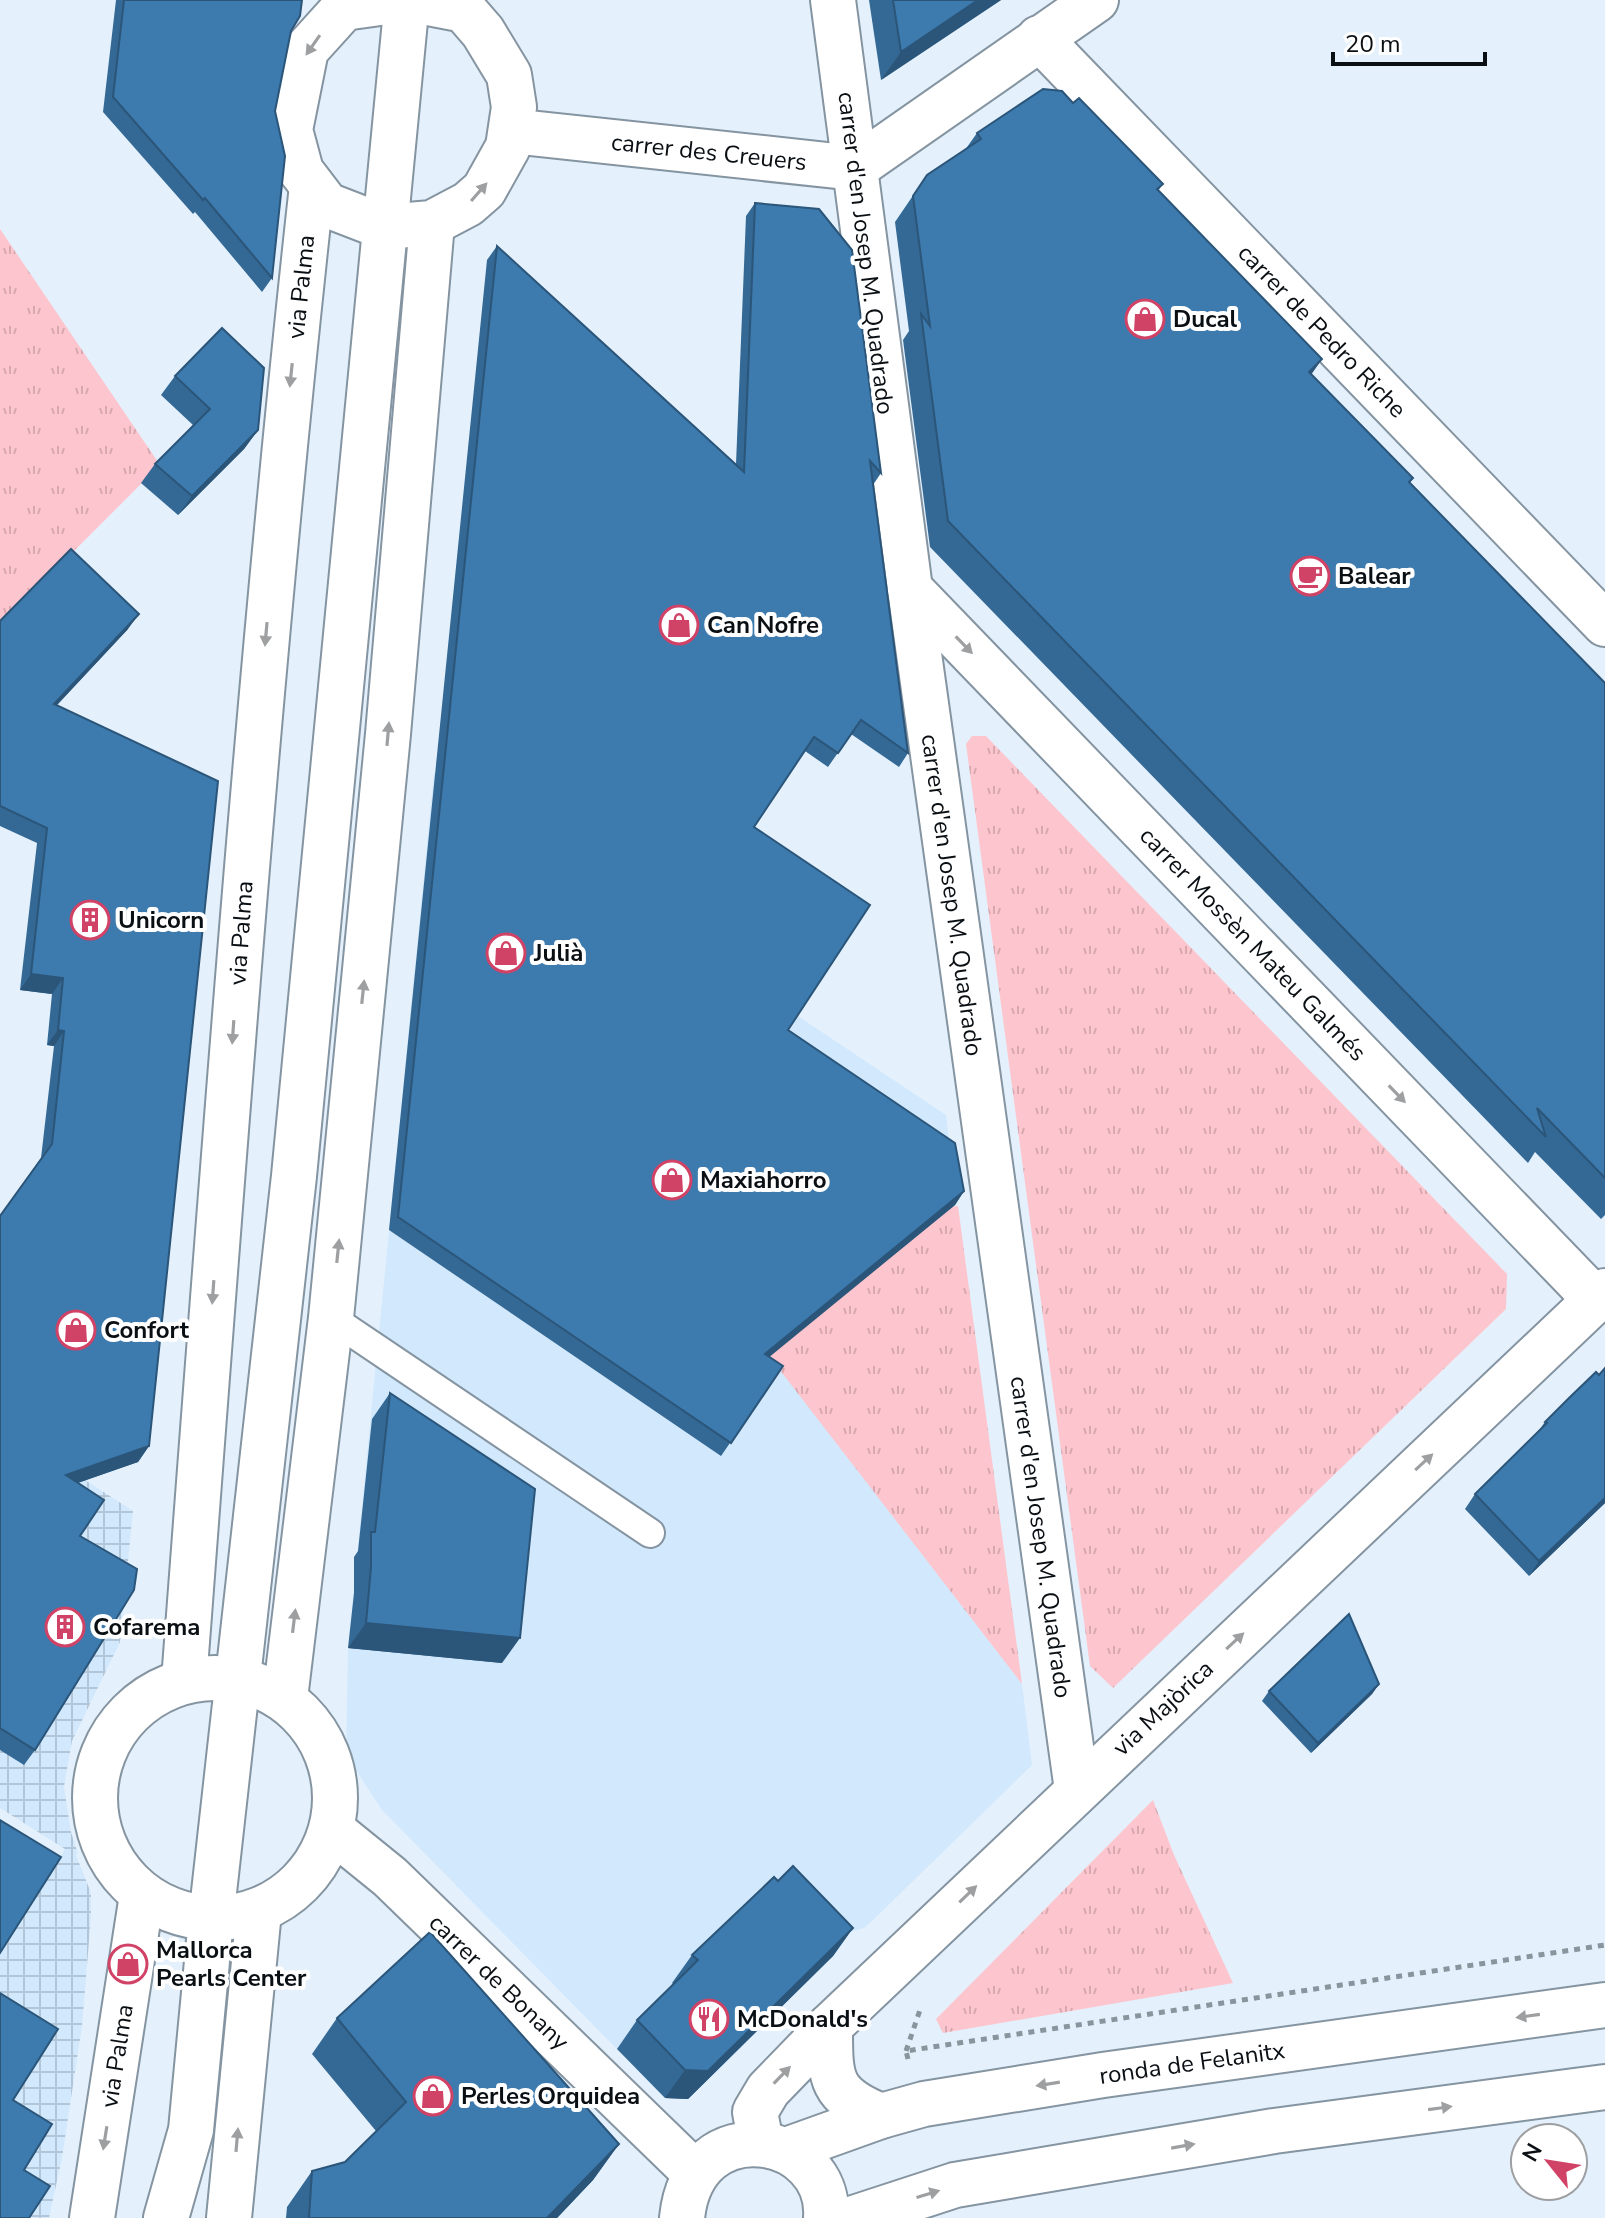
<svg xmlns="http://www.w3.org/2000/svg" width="1605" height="2218" font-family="'Nunito Sans',sans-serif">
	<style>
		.built { fill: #d2e8fc }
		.industrial { fill: url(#industrial-grid) }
		.grass { fill: url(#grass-tufts) }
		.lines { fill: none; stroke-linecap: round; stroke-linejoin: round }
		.service-casing { stroke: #8594a1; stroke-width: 32 }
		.minor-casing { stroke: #8594a1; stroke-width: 48 }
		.secondary-casing { stroke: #8594a1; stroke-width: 48 }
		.path { stroke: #8a949d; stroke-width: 5; stroke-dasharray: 6 6; stroke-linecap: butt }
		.service { stroke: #fff; stroke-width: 28 }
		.minor { stroke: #fff; stroke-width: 44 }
		.secondary { stroke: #fff; stroke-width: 44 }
		.wall { fill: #346995 }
		.shaded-wall { fill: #2b5579 }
		.building { fill: #3d7aad; stroke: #2b5579; stroke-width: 2 }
		.oneway { fill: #9d9fa1 }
		.labels { text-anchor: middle; stroke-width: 8; stroke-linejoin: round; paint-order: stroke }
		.street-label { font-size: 24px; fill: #0a0f14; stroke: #fff }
		.poi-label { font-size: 24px; font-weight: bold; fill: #0a0f14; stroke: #fff; text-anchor: start }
	</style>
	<defs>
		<pattern id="industrial-grid" width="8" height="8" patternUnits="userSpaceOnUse" patternTransform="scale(2)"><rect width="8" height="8" fill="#d2e8fc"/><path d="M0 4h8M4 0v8" fill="none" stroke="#b3c6d7"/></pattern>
		<pattern id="grass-tufts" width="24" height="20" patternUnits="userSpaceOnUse" patternTransform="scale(2)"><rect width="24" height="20" fill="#fdc5cd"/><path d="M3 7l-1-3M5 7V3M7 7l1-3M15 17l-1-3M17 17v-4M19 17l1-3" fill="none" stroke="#d8a8af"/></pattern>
	</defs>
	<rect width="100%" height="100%" fill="#e4f1fd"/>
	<polygon class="built" points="434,773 946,1115 951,1156 779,1368 1022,1684 1032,1765 870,1923 864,1928 850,1932 847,1930 833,1956 688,2099 665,2098 382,1810 346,1755 348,1648"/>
	<polygon class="industrial" points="0,1425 133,1511 120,1642 72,1741 64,1787 71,1832 78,1854 76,1855 91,1893 91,1917 82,2026 62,2158 49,2218 0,2218 0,1951 65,1849 0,1808"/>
	<g class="grass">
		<polygon points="0,229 160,465 0,625"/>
		<polygon points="972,736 986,736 1507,1274 1506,1309 1113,1688 1090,1666 966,744"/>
		<polygon points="958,1206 1022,1684 769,1356 951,1207"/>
		<polygon points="1153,1800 1174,1855 1233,1983 943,2033 936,2019"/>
	</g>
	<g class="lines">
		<defs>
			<polyline id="service" points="331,1318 650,1533"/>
			<g id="minor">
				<polyline points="401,0 344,8 306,50 290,130 301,171 327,205 384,227 432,223 468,204 484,190 508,147 514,107 509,75 483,32 464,10 412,0"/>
				<polyline points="833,0 910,589 1077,1790"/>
				<polyline points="1039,38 1605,624"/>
				<polyline points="511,131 855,168 1096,0"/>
				<polyline points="910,589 1596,1300"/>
				<circle cx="215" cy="1798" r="120"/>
				<path d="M184,1681c38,-499 73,-998 128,-1495"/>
				<polyline points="285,1698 331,1318 388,734 432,223"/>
				<polyline points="332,1830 390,1877 695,2173"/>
				<polyline points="92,2218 142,1895"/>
				<polyline points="229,2218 259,1911"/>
			</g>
			<g id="secondary">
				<path d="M830,2026c0,53 -1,69 51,90"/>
				<polyline points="761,2143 755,2112 768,2090 830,2026 1605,1291"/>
				<polyline points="786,2150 881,2116 924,2104 1103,2075 1605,2005"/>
				<polyline points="166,2218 191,2130 211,1919 294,1176 407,0"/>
				<path d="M682,2218c11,-111 150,-85 144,0"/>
				<polyline points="854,2218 955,2185 1274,2131 1605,2087"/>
			</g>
		</defs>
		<use href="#service" class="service-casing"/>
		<use href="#minor" class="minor-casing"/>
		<use href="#secondary" class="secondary-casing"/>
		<g class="path">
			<polyline points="906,2051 920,2010"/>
			<polyline points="908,2059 906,2051 1605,1945"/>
		</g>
		<use href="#service" class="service"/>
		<use href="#minor" class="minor"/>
		<use href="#secondary" class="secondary"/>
	</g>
	<g class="wall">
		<polygon points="116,0 302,0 291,31 275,111 272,278 262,292 195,212 193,214 103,112"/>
		<polygon points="869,0 1001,0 881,80"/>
		<polygon points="1073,103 1163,184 1158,191 1322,359 1311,374 1413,478 1410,483 1605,683 1605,1215 1601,1219 1535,1152 1528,1163 930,547 903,340 909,331 895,222 927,175 965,150 977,133"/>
		<polygon points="755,203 881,473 873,485 908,753 899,767 851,734 828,767 805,751 754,827 788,1030 964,1191 955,1205 769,1356 783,1366 721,1456 389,1230 487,260 497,246 736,464 746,216"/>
		<polygon points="175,376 258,430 244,449 178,515 141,483 155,464 193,425 161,395"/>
		<polygon points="0,621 128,629 56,706 149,1446 138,1462 77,1483 80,1536 35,1750 24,1765 0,1750 0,1216 41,1158 54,1046 47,1045 52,994 20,990 37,843 0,826"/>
		<polygon points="1599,1375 1605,1503 1529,1576 1465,1509 1475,1494 1537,1433 1545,1422"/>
		<polygon points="390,1393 502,1663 348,1648 354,1593 354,1557 358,1551 372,1419"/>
		<polygon points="1379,1684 1372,1694 1311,1753 1262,1701 1269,1691"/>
		<polygon points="778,1881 853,1928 833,1956 688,2099 665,2098 617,2049 637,2020 673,1984 672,1983 692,1955"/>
		<polygon points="337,2018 619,2144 593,2180 557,2218 286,2218 287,2207 312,2171 345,2162 376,2131 312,2054"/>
	</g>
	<g class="shaded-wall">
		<polygon points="978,0 1001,0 881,80 901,52"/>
		<polygon points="1322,359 1304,385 1309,372"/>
		<polygon points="258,430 244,449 178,515 192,496"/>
		<polygon points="139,614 128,629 43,720 54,704"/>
		<polygon points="31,974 63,978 52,994 20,990"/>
		<polygon points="58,1030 64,1031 54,1046 47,1045"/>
		<polygon points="964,1191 955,1205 756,1368 765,1354"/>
		<polygon points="149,1446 138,1462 55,1491 66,1475"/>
		<polygon points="1605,1498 1605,1503 1529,1576 1539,1561"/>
		<polygon points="366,1623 520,1638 502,1663 348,1648"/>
		<polygon points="1379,1684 1372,1694 1311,1753 1318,1743"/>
		<polygon points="853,1928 833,1956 688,2099 665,2098 685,2070"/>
		<polygon points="619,2144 593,2180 557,2218 547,2218"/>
	</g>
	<g class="building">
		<polygon points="124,0 302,0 300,16 291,31 275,111 285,156 272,278 205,198 203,200 113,97"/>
		<polygon points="893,0 978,0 901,52"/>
		<polygon points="1043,89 1062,91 1073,103 1079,98 1163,184 1157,189 1322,359 1309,372 1413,478 1409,482 1605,683 1605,1178 1537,1108 1546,1137 948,521 921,314 930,326 913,196 927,175 981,139 977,133"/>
		<polygon points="755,203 819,209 852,250 881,473 870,461 908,753 861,720 838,753 814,737 754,827 870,905 788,1030 955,1143 964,1191 765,1354 783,1366 731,1443 398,1217 497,246 744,472"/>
		<polygon points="222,328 264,368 258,430 192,496 155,464 210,409 175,376"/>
		<polygon points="71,549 139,614 54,704 218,781 149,1446 66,1475 104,1500 80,1536 137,1569 134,1590 35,1750 0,1728 0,1216 52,1144 64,1031 58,1030 63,978 31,974 47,828 0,806 0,621"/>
		<polygon points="1605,1368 1605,1498 1539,1561 1475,1494 1547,1423 1545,1422 1568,1399 1596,1372 1599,1375"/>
		<polygon points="390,1393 535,1489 520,1638 366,1623 371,1567 371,1532 375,1532"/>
		<polygon points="1349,1614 1379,1684 1318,1743 1269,1691"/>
		<polygon points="0,1820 61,1857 0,1953"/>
		<polygon points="793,1866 853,1928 708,2071 685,2070 637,2020 698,1960 692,1955 774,1877 778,1881"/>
		<polygon points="430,1932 619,2144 547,2218 309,2218 312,2171 345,2162 406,2102 337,2018"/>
		<polygon points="0,1993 58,2029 13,2100 52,2124 24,2170 50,2186 29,2218 0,2218"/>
	</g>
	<defs><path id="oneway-solid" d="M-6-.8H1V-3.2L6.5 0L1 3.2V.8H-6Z" transform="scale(2)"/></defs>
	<g class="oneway">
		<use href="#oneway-solid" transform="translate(313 45) rotate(125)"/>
		<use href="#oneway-solid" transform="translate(479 192) rotate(-49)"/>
		<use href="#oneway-solid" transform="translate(291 375) rotate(96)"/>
		<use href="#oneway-solid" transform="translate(266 634) rotate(95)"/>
		<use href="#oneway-solid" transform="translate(964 645) rotate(46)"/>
		<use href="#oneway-solid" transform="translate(388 734) rotate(-85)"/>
		<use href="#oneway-solid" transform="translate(363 992) rotate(-84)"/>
		<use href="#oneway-solid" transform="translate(233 1032) rotate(94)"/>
		<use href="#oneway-solid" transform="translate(1397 1094) rotate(46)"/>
		<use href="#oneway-solid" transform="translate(338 1251) rotate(-84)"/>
		<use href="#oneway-solid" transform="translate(213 1292) rotate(94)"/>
		<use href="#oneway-solid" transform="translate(1424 1462) rotate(-43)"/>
		<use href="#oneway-solid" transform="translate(294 1621) rotate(-83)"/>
		<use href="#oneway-solid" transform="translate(1235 1641) rotate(-43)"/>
		<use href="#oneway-solid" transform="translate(968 1894) rotate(-44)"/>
		<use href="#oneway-solid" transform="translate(1528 2016) rotate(172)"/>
		<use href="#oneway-solid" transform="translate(782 2075) rotate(-46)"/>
		<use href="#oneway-solid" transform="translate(1048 2084) rotate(171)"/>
		<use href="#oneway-solid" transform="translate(1440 2108) rotate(-8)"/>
		<use href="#oneway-solid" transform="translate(105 2138) rotate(99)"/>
		<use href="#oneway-solid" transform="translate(237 2140) rotate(-85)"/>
		<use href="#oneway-solid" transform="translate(1183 2146) rotate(-10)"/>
		<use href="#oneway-solid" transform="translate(928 2194) rotate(-17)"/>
	</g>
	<defs>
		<symbol id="shop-ring" viewBox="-11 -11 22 22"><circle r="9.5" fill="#fff" stroke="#d14267" stroke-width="1.5"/><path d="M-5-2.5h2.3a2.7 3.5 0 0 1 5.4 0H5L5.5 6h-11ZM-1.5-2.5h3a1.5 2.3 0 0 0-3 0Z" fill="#d14267"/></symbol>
		<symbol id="cafe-ring" viewBox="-11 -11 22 22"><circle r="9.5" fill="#fff" stroke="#d14267" stroke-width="1.5"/><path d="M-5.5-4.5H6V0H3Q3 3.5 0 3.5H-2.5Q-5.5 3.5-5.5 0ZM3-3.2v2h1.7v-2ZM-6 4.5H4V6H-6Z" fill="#d14267"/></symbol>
		<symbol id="building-ring" viewBox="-11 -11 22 22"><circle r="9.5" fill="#fff" stroke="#d14267" stroke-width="1.5"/><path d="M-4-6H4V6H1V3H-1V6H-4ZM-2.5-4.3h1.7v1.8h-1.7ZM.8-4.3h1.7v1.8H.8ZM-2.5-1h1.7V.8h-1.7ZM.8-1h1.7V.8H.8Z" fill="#d14267"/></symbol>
		<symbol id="restaurant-ring" viewBox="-11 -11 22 22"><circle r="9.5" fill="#fff" stroke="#d14267" stroke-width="1.5"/><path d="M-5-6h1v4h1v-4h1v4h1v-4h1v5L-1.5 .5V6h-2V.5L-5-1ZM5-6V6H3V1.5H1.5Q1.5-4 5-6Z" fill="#d14267"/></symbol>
	</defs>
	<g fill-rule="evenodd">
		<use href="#shop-ring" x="1123" y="297" width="44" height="44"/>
		<use href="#cafe-ring" x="1288" y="554" width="44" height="44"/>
		<use href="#shop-ring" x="657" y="603" width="44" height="44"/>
		<use href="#building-ring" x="68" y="898" width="44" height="44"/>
		<use href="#shop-ring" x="484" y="931" width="44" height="44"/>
		<use href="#shop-ring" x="650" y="1158" width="44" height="44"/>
		<use href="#shop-ring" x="54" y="1308" width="44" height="44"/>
		<use href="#building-ring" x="43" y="1605" width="44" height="44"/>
		<use href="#shop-ring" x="106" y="1942" width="44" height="44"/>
		<use href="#restaurant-ring" x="687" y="1997" width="44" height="44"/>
		<use href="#shop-ring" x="411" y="2074" width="44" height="44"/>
	</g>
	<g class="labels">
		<g class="street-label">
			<text transform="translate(709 152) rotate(6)" y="8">carrer des Creuers</text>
			<text transform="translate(866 253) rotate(83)" y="8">carrer d'en Josep M. Quadrado</text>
			<text transform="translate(301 287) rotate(-84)" y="8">via Palma</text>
			<text transform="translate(1322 331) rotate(46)" y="8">carrer de Pedro Riche</text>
			<text transform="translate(952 895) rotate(82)" y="8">carrer d'en Josep M. Quadrado</text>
			<text transform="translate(241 933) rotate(-86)" y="8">via Palma</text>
			<text transform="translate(1253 944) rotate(46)" y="8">carrer Mossèn Mateu Galmés</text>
			<text transform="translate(1041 1537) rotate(82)" y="8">carrer d'en Josep M. Quadrado</text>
			<text transform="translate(1163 1708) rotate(-43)" y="8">via Majòrica</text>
			<text transform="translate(499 1982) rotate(44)" y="8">carrer de Bonany</text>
			<text transform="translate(117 2056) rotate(-81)" y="8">via Palma</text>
			<text transform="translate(1192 2063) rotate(-8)" y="8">ronda de Felanitx</text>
		</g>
		<g class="poi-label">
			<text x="1173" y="327">Ducal</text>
			<text x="1338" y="584">Balear</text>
			<text x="707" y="633">Can Nofre</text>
			<text x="118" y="928">Unicorn</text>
			<text x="534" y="961">Julià</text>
			<text x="700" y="1188">Maxiahorro</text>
			<text x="104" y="1338">Confort</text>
			<text x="93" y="1635">Cofarema</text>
			<text x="156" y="1958">Mallorca<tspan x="156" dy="28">Pearls Center</tspan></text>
			<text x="737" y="2027">McDonald's</text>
			<text x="461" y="2104">Perles Orquidea</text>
		</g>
	</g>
	<g transform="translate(1549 2162) rotate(300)"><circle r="38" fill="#ffffff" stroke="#9d9fa1" stroke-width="2"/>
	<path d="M0-6L14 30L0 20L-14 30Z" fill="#d14267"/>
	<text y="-12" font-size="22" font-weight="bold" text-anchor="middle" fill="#0a0f14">N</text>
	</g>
	<path d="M1333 52v12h152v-12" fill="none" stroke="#0a0f14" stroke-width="4"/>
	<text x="1345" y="52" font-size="24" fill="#0a0f14" stroke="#ffffff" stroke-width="6" paint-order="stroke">20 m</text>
</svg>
